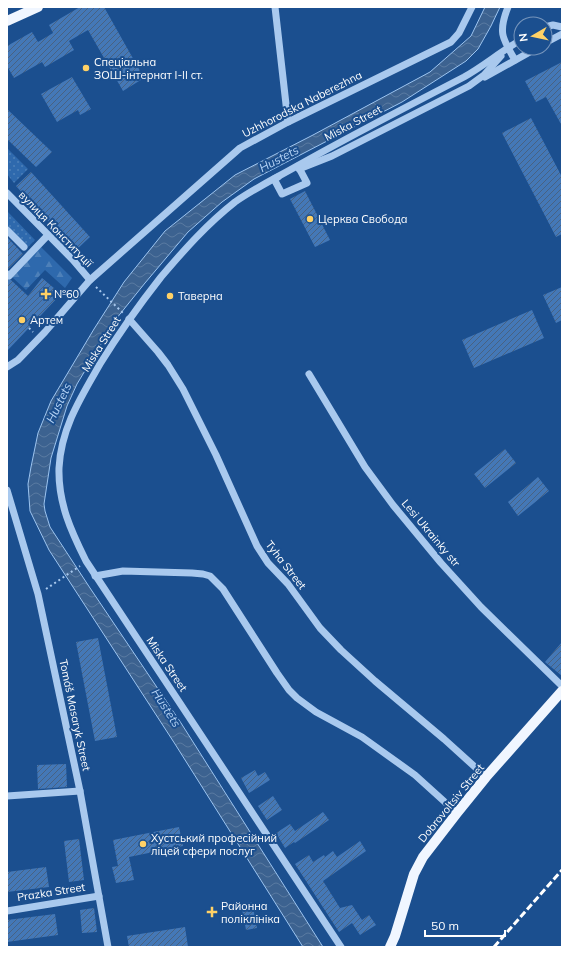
<svg xmlns="http://www.w3.org/2000/svg" width="569" height="954" font-family="Mulish,sans-serif">
	<style>
		.grass { fill: url(#grass-dots) }
		.forest { fill: url(#forest-firs) }
		.water { fill: url(#water-waves); stroke: #9cc4f0 }
		.building { fill: url(#building-hatch) }
		.lines { fill: none; stroke-linecap: round; stroke-linejoin: round }
		.path { stroke: #a9c9ee; stroke-width: 2; stroke-dasharray: 2 3; stroke-linecap: butt }
		.minor { stroke: #a9c9ee; stroke-width: 7 }
		.major { stroke: #f0f6ff; stroke-width: 10 }
		.rail { stroke: #fff; stroke-width: 3; stroke-dasharray: 7 3; stroke-linecap: butt }
		.poi-dot { fill: #ffd166; stroke: #1b4f8f; stroke-width: 1.5 }
		.labels { text-anchor: middle; stroke-width: 4; stroke-linejoin: round; paint-order: stroke }
		.poi-label { font-size: 11px; fill: #fff; stroke: #1b4f8f; text-anchor: start }
		.street-label { font-size: 11px; fill: #fff; stroke: #1b4f8f }
		.water-label { font-size: 12px; font-style: italic; fill: #b5d3f5; stroke: #1b4f8f }
	</style>
	<defs>
		<pattern id="grass-dots" width="8" height="8" patternUnits="userSpaceOnUse"><rect width="8" height="8" fill="#2e69ad"/><path d="M2 2h.1M6 6h.1" fill="none" stroke="#4d80b9" stroke-width="1.8" stroke-linecap="round"/></pattern>
		<pattern id="forest-firs" width="22" height="20" patternUnits="userSpaceOnUse"><rect width="22" height="20" fill="#2e69ad"/><path d="M5 1l3.5 6h-7zM16 11l3.5 6h-7z" fill="#4d80b9"/></pattern>
		<pattern id="water-waves" width="16" height="10" patternUnits="userSpaceOnUse"><rect width="16" height="10" fill="#3c6290"/><path d="M0 5q4-4 8 0t8 0" fill="none" stroke="#597aa1"/></pattern>
		<pattern id="building-hatch" width="6" height="6" patternUnits="userSpaceOnUse"><rect width="6" height="6" fill="#4478b7"/><path d="M-1 1l2-2M0 6l6-6M5 7l2-2" fill="none" stroke="#486282"/></pattern>
	</defs>
	<rect width="100%" height="100%" fill="#1b4f8f"/>
	<g class="grass">
		<polygon points="7,148 28,169 14,183 7,174"/>
		<polygon points="7,211 35,240 28,247 7,226"/>
	</g>
	<polygon class="forest" points="41,247 72,278 65,288 45,270 26,290 12,277"/>
	<polygon class="water" points="485,7 500,7 491,26 478,49 466,61 402,102 254,179 222,202 188,232 145,283 112,324 110,332 101,344 77,384 67,406 51,458 44,504 45,511 50,527 90,588 181,723 323,947 303,947 175,744 49,550 30,511 28,484 31,467 38,433 51,401 94,329 124,282 165,231 235,175 313,135 430,72 471,36"/>
	<g class="building">
		<polygon points="80,7 104,7 144,78 123,91 88,30 69,41 74,50 45,67 42,62 14,78 7,66 7,46 32,32 38,42 53,33 49,25"/>
		<polygon points="562,62 562,126 546,97 536,102 525,81"/>
		<polygon points="72,77 91,109 80,115 78,110 57,122 41,94"/>
		<polygon points="7,109 52,152 36,167 7,139"/>
		<polygon points="531,118 562,177 562,234 556,237 502,133"/>
		<polygon points="31,172 90,237 75,251 16,186"/>
		<polygon points="305,191 330,240 315,247 290,199"/>
		<polygon points="7,237 23,254 8,269 7,269"/>
		<polygon points="42,278 61,294 7,351 7,280 11,280 28,296"/>
		<polygon points="562,287 562,320 556,323 543,295"/>
		<polygon points="532,310 544,338 474,368 462,340"/>
		<polygon points="505,449 516,463 485,488 474,474"/>
		<polygon points="538,477 549,491 518,516 508,502"/>
		<polygon points="98,638 117,737 95,741 76,642"/>
		<polygon points="562,642 562,676 545,662"/>
		<polygon points="66,764 67,787 38,789 37,765"/>
		<polygon points="255,770 258,776 265,772 270,780 249,793 241,778"/>
		<polygon points="273,796 282,810 267,820 258,806"/>
		<polygon points="323,812 329,820 295,843 294,842 285,848 276,833 290,824 295,831"/>
		<polygon points="179,827 183,846 129,857 134,880 116,883 112,867 118,866 113,840"/>
		<polygon points="79,839 84,880 69,882 64,841"/>
		<polygon points="360,841 366,851 323,881 340,908 352,905 362,920 369,915 376,925 360,935 352,923 339,932 295,864 309,855 313,862 324,855 325,857 333,851 337,857"/>
		<polygon points="46,867 49,887 7,892 7,872"/>
		<polygon points="252,902 257,928 246,930 241,904"/>
		<polygon points="94,908 97,932 82,933 80,910"/>
		<polygon points="55,914 58,935 7,942 7,920"/>
		<polygon points="185,927 188,947 129,947 127,936"/>
	</g>
	<g class="lines">
		<g class="path">
			<polyline points="96,287 123,313"/>
			<polyline points="29,328 33,332"/>
			<polyline points="46,589 80,566"/>
		</g>
		<g class="minor">
			<polyline points="275,7 288,122"/>
			<path d="M508,7c-10,25 -6,31 7,53"/>
			<polyline points="545,27 553,25 562,27"/>
			<polyline points="545,43 562,34"/>
			<polyline points="485,77 537,48"/>
			<polyline points="299,169 332,156 469,86 484,75 501,56"/>
			<polyline points="278,177 274,179 282,194 307,183 298,166"/>
			<polyline points="7,193 73,260 90,280"/>
			<polyline points="7,230 24,247"/>
			<polyline points="7,274 9,276 48,235"/>
			<polyline points="129,319 158,352 168,365 183,389 216,455 257,546 268,563 288,584 320,628 341,650 375,681 444,739 486,777"/>
			<polyline points="7,367 18,360 45,332 90,280 240,148 288,122 451,42 459,33 472,7"/>
			<polyline points="309,374 365,467 393,505 441,563 481,607 562,686"/>
			<polyline points="7,490 38,594 80,791 108,947"/>
			<polyline points="95,576 123,571 192,573 203,574 210,576 223,589 277,673 289,690 297,698 316,712 362,737 415,775 457,813"/>
			<polyline points="7,796 80,791"/>
			<polyline points="7,911 99,896"/>
			<path d="M341,947l-255,-386c-15,-30 -28,-58 -27,-93 2,-40 22,-71 41,-104 19,-31 39,-59 61,-87 23,-27 46,-53 74,-75 20,-14 41,-24 62,-36 55,-31 111,-60 167,-89 20,-11 37,-26 57,-37"/>
		</g>
		<g class="major">
			<polyline points="7,21 38,7"/>
			<polyline points="390,947 395,936 414,874 423,857 457,813 486,777 562,691"/>
		</g>
		<polyline class="rail" points="494,947 562,870"/>
	</g>
	<g class="poi-dot">
		<circle cx="86" cy="68" r="4"/>
		<circle cx="310" cy="219" r="4"/>
		<path d="M44 288h4v4h4v4h-4v4h-4v-4h-4v-4h4z"/>
		<circle cx="170" cy="296" r="4"/>
		<circle cx="22" cy="320" r="4"/>
		<circle cx="143" cy="844" r="4"/>
		<path d="M210 906h4v4h4v4h-4v4h-4v-4h-4v-4h4z"/>
	</g>
	<g class="labels">
		<g class="poi-label">
			<text x="94" y="66">Спеціальна<tspan x="94" dy="13">ЗОШ-інтернат І-ІІ ст.</tspan></text>
			<text x="318" y="223">Церква Свобода</text>
			<text x="54" y="298">№60</text>
			<text x="178" y="300">Таверна</text>
			<text x="30" y="324">Артем</text>
			<text x="151" y="842">Хустський професійний<tspan x="151" dy="13">ліцей сфери послуг</tspan></text>
			<text x="221" y="910">Районна<tspan x="221" dy="13">поліклініка</tspan></text>
		</g>
		<g class="street-label">
			<text transform="translate(302 104) rotate(-27)" y="4">Uzhhorodska Naberezhna</text>
			<text transform="translate(353 123) rotate(-28)" y="4">Miska Street</text>
			<text transform="translate(56 229) rotate(46)" y="4">вулиця Конституції</text>
			<text transform="translate(101 344) rotate(-58)" y="4">Miska Street</text>
			<text transform="translate(431 533) rotate(50)" y="4">Lesi Ukrainky str</text>
			<text transform="translate(286 565) rotate(52)" y="4">Tyha Street</text>
			<text transform="translate(167 664) rotate(56)" y="4">Miska Street</text>
			<text transform="translate(75 715) rotate(78)" y="4">Tomáš Masaryk Street</text>
			<text transform="translate(451 803) rotate(-51)" y="4">Dobrovoltsiv Street</text>
			<text transform="translate(51 892) rotate(-9)" y="4">Prazka Street</text>
		</g>
		<g class="water-label">
			<text transform="translate(279 159) rotate(-28)" y="4">Hustets</text>
			<text transform="translate(59 403) rotate(-64)" y="4">Hustets</text>
			<text transform="translate(166 708) rotate(57)" y="4">Hustets</text>
		</g>
	</g>
	<rect width="569" height="954" fill="none" stroke="#ffffff" stroke-width="16"/>
	<g transform="translate(533 36) rotate(261)"><circle r="19" fill="#1b4f8f" stroke="#7695bc"/>
	<path d="M0-3L7 15L0 10L-7 15Z" fill="#ffd166"/>
	<text y="-6" font-size="11" font-weight="bold" text-anchor="middle" fill="#ffffff">N</text>
	</g>
	<path d="M425 930v6h80v-6" fill="none" stroke="#ffffff" stroke-width="2"/>
	<text x="431" y="930" font-size="12" fill="#ffffff" stroke="#1b4f8f" stroke-width="3" paint-order="stroke">50 m</text>
</svg>
